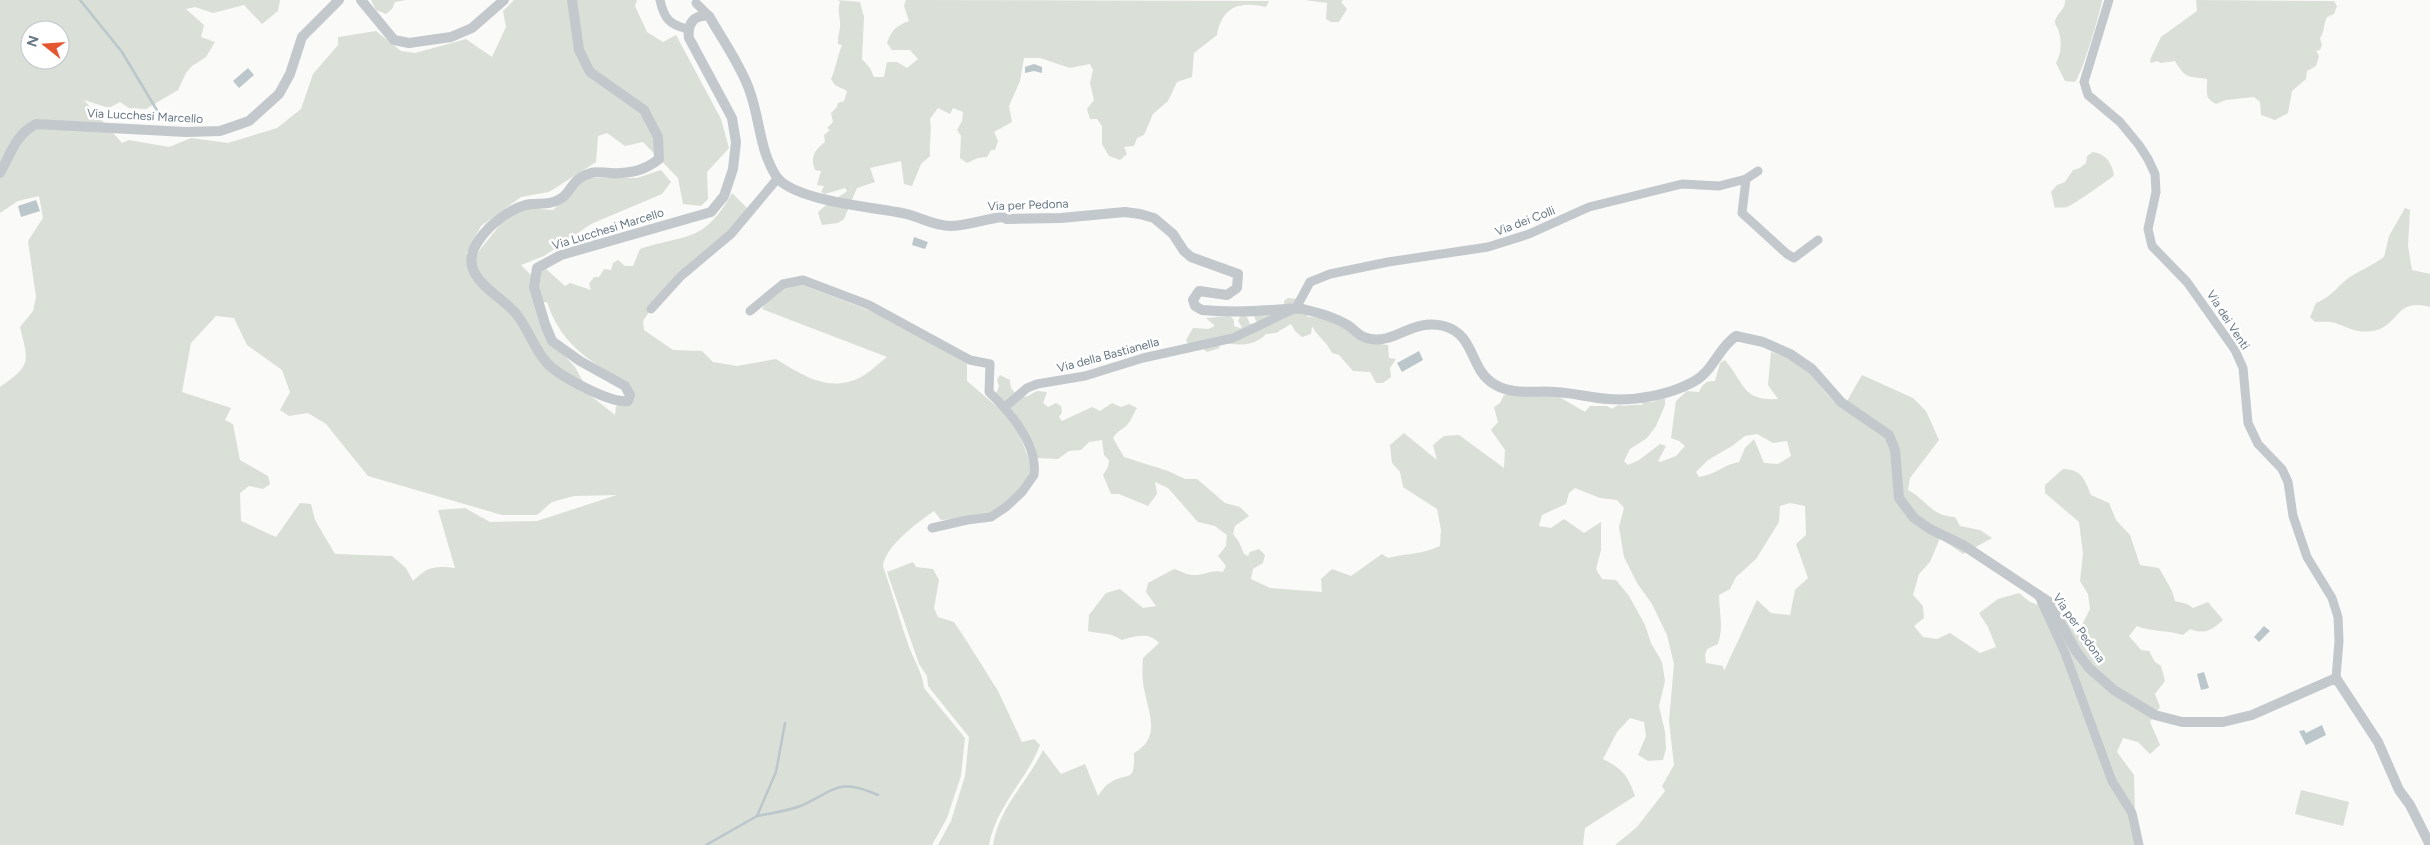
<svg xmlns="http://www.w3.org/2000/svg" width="2430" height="845" font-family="Figtree,sans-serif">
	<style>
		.green { fill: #dadfd7; fill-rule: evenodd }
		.water { fill: #bbc7cb }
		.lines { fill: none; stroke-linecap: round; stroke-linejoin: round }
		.stream { stroke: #bbc7cb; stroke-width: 2.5 }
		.minor { stroke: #c3c8cc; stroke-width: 9 }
		.tertiary { stroke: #c3c8cc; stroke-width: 10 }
		.labels { text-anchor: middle; stroke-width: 5; stroke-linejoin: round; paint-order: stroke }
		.street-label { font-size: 12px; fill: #657683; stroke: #fff }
	</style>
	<rect width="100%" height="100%" fill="#fafaf8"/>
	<g class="green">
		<path d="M0,0h280l-2,11 -16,13 -18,-19 -31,8 -18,-6 -9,2 18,16 -3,12 14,5 -9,15 -14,9 -6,7 -8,17 -32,19 -17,-1 -9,-6 -11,6 -25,-8 38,43 7,-3 40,7 22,-9 37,5 49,-15 24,-19 12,-35 25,-29v-8l38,-6 25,20 14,2 51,-14 26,18 14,-30 -3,-16 11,-11h123l-2,6 12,26 16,10 13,-7 45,84 8,29 -22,24 1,27 -7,7 -18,-2 -5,-26 -35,-36 -18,4 -18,-13 -9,3 -2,26 -47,30 -28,5 -40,29 -15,28 9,2 32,-40 20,-8 26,2 22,-22 13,-10h49l24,-8 10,12 -9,12 -71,30 -47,32 -23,9 12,12 12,-9 20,18 5,-3 21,7 -2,-6 5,-7h5l5,-8 7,1 2,-7 5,-3 7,6h8l7,-17c48,-16 63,-5 92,-56l18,18 -99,98 -8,12 1,9 29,20 29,1 11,11 24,4 39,-7c28,17 54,35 87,17 8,-5 16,-13 24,-19l-125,-48 4,-7 19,-16 16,-2 82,32 84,47v18l42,36 10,16 13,35 -5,15 -30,27 -12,7 -44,3 -7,-9c-16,11 -49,35 -51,55 9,26 16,52 25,78 5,15 15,29 16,44l41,50 -4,38 -14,42 -15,27h-932v-458c31,-22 29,-24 20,-60l13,-16 3,-14 -8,-56 15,-23 -4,-22 -21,5 -18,12zM30,30h30v30h-30zM547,302c15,46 46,60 84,84l1,15 -16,5 -1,9 -24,-19 -16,-29 -30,-33 -7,-31zM216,316l18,2 13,27 35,25 8,22 -10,18 9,6 19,-3 18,11 42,52 134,39h35l15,-13 22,-6 43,-1 -80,26 -47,1 -25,-14 -27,2 17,58c-21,-2 -26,-2 -42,13l-7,-13 -14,-12 -57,-2 -20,-34 -4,-16 -11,-1 -24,34 -35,-16 -1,-28 9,-7 14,3 7,-5 -2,-8 -28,-16 -7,-36 -8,-4 6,-12 -49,-16 9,-49z"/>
		<polygon points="371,0 406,0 395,2 392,9 386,14 376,10"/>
		<path d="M838,0l22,2 4,15 -2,42 8,9 4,9h10l3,-15h10l10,6 11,-9 -8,-9h-18l-5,-7c5,-13 9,-17 22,-22l-5,-15 2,-6 363,1 -3,6c-26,-6 -44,-1 -49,28l-23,18 -2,24 -15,5 -9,19 -15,13 -9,21 -7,3 -3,8 -10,1 3,7 -7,6 -11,-4 -7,-12v-18l-5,-7h-7l-3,-10 7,-9 -4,-17 3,-13 -3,-6 -20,4 -30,-10h-16l-4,23 -11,25 3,16 -18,10 4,9 -3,9h-4l-4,7 -9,1 -11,5 -7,-5 1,-22 -4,-6 5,-9 1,-9 -10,-4 -3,6 -12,-6 -8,11c2,13 -1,24 0,37l-9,8 -9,22 -8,-2 -3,-23 -31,7 5,14 -18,6 -13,31 -6,4 -16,2 -4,-12c4,-7 22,-16 29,-22l-2,-3 -20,6 -4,-2 3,-6 -7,-1 4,-14 -6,-1c-5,-12 -1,-20 10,-28l-1,-7 6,-5 -3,-2 6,-6 -2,-9 6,-6 1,-4 6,-2 3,-10 -12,-6 -4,-6c5,-11 6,-22 11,-34l-4,-1c-1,-8 3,-14 2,-21 0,-8 -3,-12 0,-21z"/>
		<polygon points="1305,0 1343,0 1341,2 1347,9 1339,22 1331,22 1326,19 1327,3"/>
		<path d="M2065,0h37c-1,11 -21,77 -27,82l-10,-1 -9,-18c5,-10 6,-19 3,-31 -1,-5 -4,-6 -4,-11 2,-8 11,-12 10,-21z"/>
		<path d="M2196,0l138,1 3,5 -3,8 -7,3c-4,8 -2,14 -7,21l2,7 -2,5 -4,1 3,5 -3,10 -9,5 -1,8 -14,12 -4,22 -13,7 -14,-5 -1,-13 -6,-5 -28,3 -10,4c-13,-6 -8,-13 -9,-25 -20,-3 -21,0 -32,-18l-14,2 -4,-2 -6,2 -1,-3 11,-23 36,-26z"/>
		<path d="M2093,152c13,2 19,11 21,23 -3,4 -43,31 -47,32 -4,1 -9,0 -12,1l-4,-16 6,-7 8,-3 8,-12 7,-2 6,-5 1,-7z"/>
		<path d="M2405,208l5,2 -2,36 4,24 18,4v33c-36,-10 -30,20 -58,24 -16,2 -20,-2 -34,-7 -7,-3 -16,-2 -23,-2l-5,-5 6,-14c17,-7 20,-16 34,-26 11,-7 23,-12 34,-20l5,-21z"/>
		<path d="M1288,298l10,1 10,18c19,-1 33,10 49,19l12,-3 3,10 16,2 1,13 7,1 -6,9 1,9 -8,6h-7l-6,-11 -17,-1 -14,-16 -7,-2c-5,-11 -15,-17 -20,-27l-1,8 -9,3 -7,-6 -4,-7 -15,9 -10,1c-13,14 -33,12 -50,6l4,8 -13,4 -7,-6 -12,-2 -2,-4 7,-12 15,1 7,-3 -9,-8 24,-2 4,4v6l6,2 2,-1 -4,-6 3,-6h5l4,9 7,-1 -4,-9 10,-1 1,3 4,-2 2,2 14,-7v-8z"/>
		<path d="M1771,352c8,3 19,6 26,11 19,12 27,34 46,45l19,-33 51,23 13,13 13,29 -29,38 -2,12c20,11 23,26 47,27l5,9 20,4 12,8 -29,16 -23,-16 -10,24 -11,12 -6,21 10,11 1,12 -10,8 9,11 14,2 13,-6 30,20 16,-6 -8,-20 -9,-14 19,-14 21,-6 11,9 31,11 14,19 3,1 12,-24 -2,-15 -8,-13 3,-28 -4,-31 -34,-29v-8l18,-16c19,1 21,9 28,26l18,8 7,17 14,15 10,30 19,3 13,23 3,10 12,3 6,4 15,-6c5,7 10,11 15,18 -11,10 -18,15 -33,9l-7,6c-16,-5 -31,-3 -46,-9l-8,10 12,14 8,1 6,11 6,4 4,15 -10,13 5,13 -10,15 10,23 -10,9 -12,-12 -15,-4 -6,14 17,23 1,40 8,30h-528l22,-18 28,-36 -3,-5 12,-21 -5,-44 5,-57 -7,-29 -15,-31 -15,-21 -13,-26 -5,-30 5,-19 -7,-8 -17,-2 -25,-10 -6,5 -3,11 -24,11 -3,11 12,2 13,-9 20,14 17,-11v28l-5,19 6,10 14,1 13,16 16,29 6,18 11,19 3,19 -6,25 6,26 1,17 -3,11 -15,1 -10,-6 8,-19 -2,-14 -14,-4 -13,14 -14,27c19,10 25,16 32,37l-50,32 -2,17h-590c6,-38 34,-62 50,-95l18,24 24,-10 13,32c3,-4 6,-9 10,-12 20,-14 27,2 26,-31 26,-15 16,-36 11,-60 -3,-11 -3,-23 -2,-35l16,-15c-11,-11 -22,-7 -37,-3 -15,-9 -19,-5 -34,-9l1,-16 17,-22 14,-4 23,19 13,-2 -10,-14 2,-9 26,-14c7,2 12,6 20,6 11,0 18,-6 29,-3l3,-6 -8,-10 8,-10 1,-11 -12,-9 -17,-4 -30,-34 -13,-6 2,12 -9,12 -29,-12h-8l-8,-19 5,-8 1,-7 -5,-5 -2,-15 -13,2 -8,8 -12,1 -11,8 -21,-1c-10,-25 -21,-45 -41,-64l3,-8 -2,-6 3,-5 10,5c0,12 6,14 16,17l11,-6 10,1 -4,11 5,4 8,-4 5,3 1,6 -3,5 3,4 30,-14 8,4 12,-8 9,4 8,-3 8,4c-4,6 -6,14 -12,19 -6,4 -8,5 -12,11l11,19 44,14 17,8h12l28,24 15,4 9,9 -14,10 -2,8 6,8 5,12 4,2 2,-4 9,-3 6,6 -2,8 -10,6 -2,10 19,9 52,4 -1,-13 11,-10 19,7 31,-22 6,4c20,-5 32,-3 52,-12l1,-16 -4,-21 -34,-22 -3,-15 -8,-9 -2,-18 14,-12 33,27 -4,-15 11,-9 15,-1 45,33 1,-18 -14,-20 7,-8 -4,-15 6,-4 4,-8h52l29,17 5,-6h17l5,3 6,-4c8,2 14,-1 23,0l3,-3h9l7,-4 5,1v6l-9,21 -9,12 -17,11 -6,12 4,4 11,-5 21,-16 6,2 -8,15 2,1 16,-6 9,-10 -6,-5 -8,-3 5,-37 11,-10 12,1c4,-9 7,-11 16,-11l5,-18 5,-3c20,24 17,41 53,39l-10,-14zM1757,434l16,9 14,-2 4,15 -13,8 -14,-1 -10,-24 -9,9 -6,14c-17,3 -21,12 -40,15l-3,-5 12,-12 24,-14 13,-10zM1790,503l15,3 1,29 -10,9 12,34 -13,12 -5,25 -19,-2 -14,-13 -33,71 -1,-5 -17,-3 -1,-8 2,-6 11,-5c6,-18 1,-31 1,-49l11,-6 6,-12 20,-18 23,-37 1,-16z"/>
		<path d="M913,562l3,5 17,2 6,11 -5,28 4,9 16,5 12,18 32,51 24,51 12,-3 6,6c-14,36 -44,61 -51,100h-51l13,-24 14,-45 4,-39 -41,-51 -1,-10 -8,-12 -32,-92z"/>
		<polygon points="2301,790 2349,802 2343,826 2295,814"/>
	</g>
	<g class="water">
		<polygon points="1034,64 1042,67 1042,73 1034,71 1025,73 1025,67"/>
		<polygon points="248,68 254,75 239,88 233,81"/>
		<polygon points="36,200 40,211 21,217 18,206"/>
		<polygon points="914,237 928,242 925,249 912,245"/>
		<polygon points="1419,351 1423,360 1402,372 1397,363"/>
		<polygon points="2264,626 2270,631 2259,642 2254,637"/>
		<polygon points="2204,672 2209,688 2201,690 2197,674"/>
		<polygon points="2322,725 2326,735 2306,745 2299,731 2304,730 2306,733"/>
	</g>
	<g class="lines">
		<g class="stream">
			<polyline points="80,0 122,52 158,112"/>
			<path d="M757,816c15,-3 32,-5 46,-11 33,-16 37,-27 75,-10"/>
			<polyline points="706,845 757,816 776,772 785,723"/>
		</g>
		<g class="minor">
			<path d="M660,0c4,18 9,25 28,29"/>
			<polyline points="2109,0 2084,82 2088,95 2120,122 2139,145 2148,159 2155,174 2156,192 2148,229 2152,246 2187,282 2235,350 2243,368 2248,423 2258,444 2282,469 2288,482 2293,516 2307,557 2332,598 2338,617 2339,641 2336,678"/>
			<polyline points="696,3 709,16"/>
			<polyline points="1746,179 1742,213 1787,254 1794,258 1818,240"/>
			<polyline points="651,309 681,276 731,234 778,178"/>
			<path d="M750,311l33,-27 20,-4 66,25 101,55 20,4 -1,28c21,20 49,51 45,83l-12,17 -16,15 -15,10 -24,3 -35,8"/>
			<polyline points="1005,407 1027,388 1037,384 1085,376 1143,358 1233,338 1296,308 1310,282 1330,274 1388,262 1488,247 1529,234 1589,207 1682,184 1719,186 1746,179 1758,171"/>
			<polyline points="2038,594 2065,653 2112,781 2132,813 2139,845"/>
		</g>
		<g class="tertiary">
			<polyline points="361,0 394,40 409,43 451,37 472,28 504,0"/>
			<path d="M572,0l7,50 11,22 54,38 14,27 1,22c-15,12 -30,15 -49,14 -6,0 -14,-2 -19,0 -21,6 -19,20 -31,26 -10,6 -18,4 -29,5 -20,3 -41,20 -52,36 -26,36 21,53 38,75 12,15 17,34 30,48 12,13 64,41 81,38l2,-6 -5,-9 -45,-25 -28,-20 -7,-17 -11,-37 3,-19 24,-13 150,-43 13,-16 9,-27 3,-27 -4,-24 -43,-80c-2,-13 4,-24 20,-22 13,23 31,48 40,73 11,29 10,60 27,87 17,25 97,31 126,37 17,3 31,13 48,13 17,0 35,-7 52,-9l5,2 54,-1 64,-6 15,2 14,4 19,16 11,17 7,6 47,17 -1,14 -10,7 -28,-4 -6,9 2,6 7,4c22,2 45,2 68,0 11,0 22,-3 33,-1 16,4 32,8 46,17 8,6 12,12 22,13 25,4 42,-21 73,-13 32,9 25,43 50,58 18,12 42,6 62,8 18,1 35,6 53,7 27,2 60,-4 84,-17 20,-10 25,-34 43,-46l27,6 27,12 22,15 29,33 48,33 6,15 4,48 15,20 16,11 33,16 86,57 27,49 13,17 25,22 41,25 27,7h41l29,-7 84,-37 42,64 21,48 11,15 20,40"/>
			<path d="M0,173c11,-19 15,-38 36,-49l150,8 34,-1 29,-10 30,-27 11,-20 12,-37 37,-37"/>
		</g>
	</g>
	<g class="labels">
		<g class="street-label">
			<text transform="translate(145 116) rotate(3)" y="4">Via Lucchesi Marcello</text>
			<text transform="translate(1028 205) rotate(-2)" y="4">Via per Pedona</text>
			<text transform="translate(1525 221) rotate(-21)" y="4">Via dei Colli</text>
			<text transform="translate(608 229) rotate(-17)" y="4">Via Lucchesi Marcello</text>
			<text transform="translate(2228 320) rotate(57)" y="4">Via dei Venti</text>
			<text transform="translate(1108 355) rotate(-15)" y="4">Via della Bastianella</text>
			<text transform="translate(2079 628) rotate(55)" y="4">Via per Pedona</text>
		</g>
	</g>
	<g transform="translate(45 45) rotate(287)"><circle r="24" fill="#ffffff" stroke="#c1c8cd"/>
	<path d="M0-4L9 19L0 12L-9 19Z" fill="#e4572e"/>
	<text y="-8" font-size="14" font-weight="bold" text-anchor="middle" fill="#657683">N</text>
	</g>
</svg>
